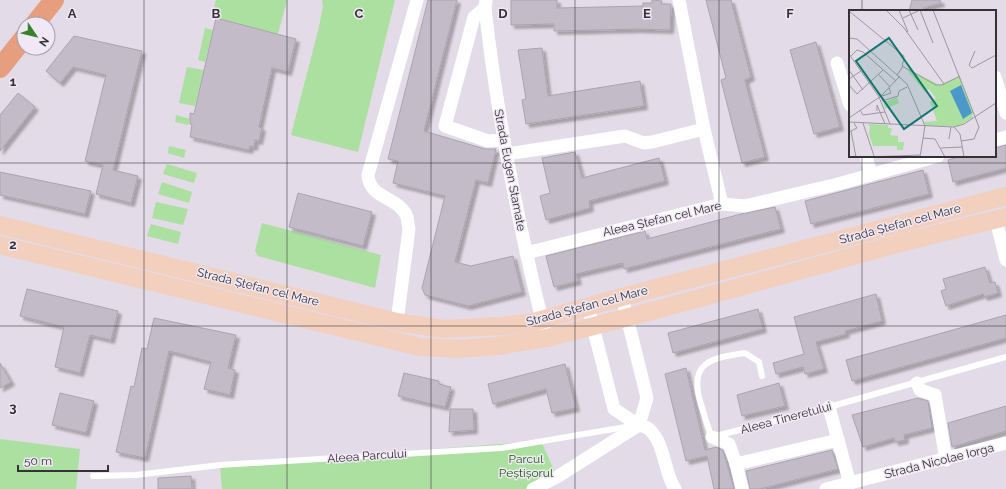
<svg xmlns="http://www.w3.org/2000/svg" width="1006" height="489" font-family="Raleway,sans-serif">
	<style>
		.green { fill: #abe0a1 }
		.building { fill: #c3bbc7; stroke: #aba4af; filter: url(#shadow) }
		.lines { fill: none; stroke-linecap: round; stroke-linejoin: round }
		.lane { stroke: #fff; stroke-width: 6 }
		.street { stroke: #fff; stroke-width: 13 }
		.secondary { stroke: #f3cfbe; stroke-width: 18 }
		.primary { stroke: #e79e7e; stroke-width: 20 }
		.grid { fill: none; stroke: #353237; stroke-width: 1; stroke-opacity: 0.55 }
		.labels { text-anchor: middle; stroke-width: 3; stroke-linejoin: round; paint-order: stroke }
		.street-label { font-size: 12px; fill: #353237; stroke: #f0e8f4 }
		.park-label { font-size: 12px; fill: #165d04; stroke: #f0e8f4 }
		.inset-road { fill: none; stroke: #9d97a1; stroke-width: 1 }
		.view { fill: #0f766e; fill-opacity: 0.15; stroke: #0f766e; stroke-width: 2 }
		.inset-edge { fill: none; stroke: #353237; stroke-width: 2 }
		.grid-label { font-size: 13px; text-anchor: middle; font-weight: bold; fill: #353237; stroke: #f0e8f4; stroke-width: 3; stroke-linejoin: round; paint-order: stroke }
	</style>
	<defs>
		<filter id="shadow"><feDropShadow dx="3.5" dy="3.5" stdDeviation="1" flood-color="#0004"/></filter>
	</defs>
	<rect width="100%" height="100%" fill="#e3dbe7"/>
	<g class="green">
		<polygon points="216,0 287,0 278,34 211,17"/>
		<polygon points="322,0 395,0 358,152 291,135 319,27 323,6"/>
		<polygon points="205,28 213,30 205,62 198,60"/>
		<polygon points="187,67 204,70 195,106 179,103"/>
		<polygon points="176,115 190,119 188,125 175,122"/>
		<polygon points="169,146 186,150 184,158 168,153"/>
		<polygon points="167,164 197,173 194,183 163,174"/>
		<polygon points="162,182 192,192 189,203 158,194"/>
		<polygon points="156,202 188,209 183,225 152,218"/>
		<polygon points="262,223 381,255 375,288 258,256 255,251"/>
		<polygon points="151,224 181,232 178,244 147,236"/>
		<polygon points="0,439 80,449 76,489 0,489"/>
		<polygon points="541,441 557,477 533,489 222,489 220,465"/>
	</g>
	<g class="building">
		<polygon points="428,0 457,0 424,131 485,149 496,149 488,183 476,180 455,262 471,266 513,256 522,292 468,306 425,295 422,288 445,196 393,183 398,161 388,159"/>
		<polygon points="511,0 557,0 557,8 643,6 643,3 652,3 652,0 662,1 661,4 671,4 670,30 638,29 554,31 554,24 511,25"/>
		<polygon points="706,0 731,0 751,77 745,80 765,157 742,163 721,80 726,78"/>
		<polygon points="912,0 940,0 941,3 923,8 924,11 909,11"/>
		<polygon points="216,18 296,39 288,72 272,68 259,127 262,128 259,141 255,140 254,147 250,146 249,150 190,137 192,125 190,124 190,113 194,114"/>
		<polygon points="74,36 142,51 113,170 138,176 131,203 96,194 103,165 85,161 106,75 73,67 60,83 46,71"/>
		<polygon points="816,42 840,127 814,134 790,50"/>
		<polygon points="542,48 548,96 640,81 644,106 526,124 522,100 526,99 518,50"/>
		<polygon points="18,93 35,107 0,151 0,115"/>
		<polygon points="1006,145 1006,168 953,182 948,160 961,156 995,156 995,148"/>
		<polygon points="575,152 582,178 659,158 665,181 589,201 590,208 546,220 540,196 550,193 542,158"/>
		<polygon points="923,170 929,194 811,224 805,201"/>
		<polygon points="0,172 91,191 85,214 0,195"/>
		<polygon points="298,193 372,212 363,246 289,227"/>
		<polygon points="775,207 781,229 624,269 623,263 576,274 578,281 554,287 546,256 645,231 647,239 741,214"/>
		<polygon points="985,267 990,283 995,282 998,293 984,297 983,294 946,306 941,291 946,289 943,279"/>
		<polygon points="27,289 118,311 111,340 90,335 80,373 55,367 64,327 20,316"/>
		<polygon points="876,294 882,321 845,331 846,334 816,342 824,369 805,374 803,367 776,374 773,363 804,354 794,317"/>
		<polygon points="758,309 763,329 673,353 668,333"/>
		<polygon points="1006,315 1006,338 852,381 846,360"/>
		<polygon points="154,318 236,335 228,368 235,370 230,395 204,389 211,362 169,351 145,458 116,452 131,386 134,387 142,348 147,349"/>
		<polygon points="0,363 11,382 0,388"/>
		<polygon points="565,364 576,408 552,413 546,389 493,404 488,384"/>
		<polygon points="686,368 705,450 716,447 723,450 734,489 714,489 707,456 686,461 665,374"/>
		<polygon points="404,373 439,381 439,384 451,387 445,407 398,396"/>
		<polygon points="779,383 785,406 742,416 737,395"/>
		<polygon points="60,393 94,401 86,433 52,425"/>
		<polygon points="918,398 928,401 932,428 904,435 905,440 895,442 894,438 863,447 852,415"/>
		<polygon points="1006,406 1006,431 952,447 948,423"/>
		<polygon points="450,409 473,409 474,430 449,432"/>
		<polygon points="832,450 838,469 760,489 750,489 746,471"/>
		<polygon points="191,476 192,489 158,489 158,478"/>
	</g>
	<g class="lines">
		<g class="lane">
			<path d="M762,376l-3,-14 -14,-9c-34,5 -56,9 -45,48 4,13 7,25 12,36l117,-30 177,-50"/>
			<polyline points="93,476 136,475 220,465 502,448 631,426"/>
		</g>
		<g class="street">
			<path d="M486,0l-1,8c12,108 33,215 59,320"/>
			<polyline points="679,0 704,129 722,204"/>
			<polyline points="485,8 474,17 445,126 488,141 504,140"/>
			<polyline points="837,63 850,105"/>
			<polyline points="995,77 1006,113"/>
			<polyline points="995,140 1006,137"/>
			<polyline points="507,154 625,136 644,143 652,142 704,129"/>
			<polyline points="866,156 871,175"/>
			<polyline points="996,220 1006,260"/>
			<polyline points="526,253 722,204 745,206 838,184 938,156"/>
			<polyline points="622,297 647,398 639,425"/>
			<path d="M588,307l26,102c8,5 16,11 24,15 4,2 8,3 11,5 17,16 14,41 26,60"/>
			<path d="M397,322l12,-93c-1,-3 -1,-9 -2,-12 -7,-20 -38,-18 -39,-42l49,-175"/>
			<polyline points="917,383 920,390 935,395 946,460"/>
			<polyline points="829,407 850,484"/>
			<polyline points="712,437 729,444 736,464 838,440"/>
			<polyline points="736,464 742,489"/>
			<polyline points="533,489 557,477 639,425"/>
			<polyline points="826,489 1006,443"/>
		</g>
		<g class="secondary">
			<polyline points="0,225 397,322 443,329 501,326 534,322 622,297 1006,196"/>
			<polyline points="0,245 420,347 459,349 497,346 547,338 656,310 908,241 1006,217"/>
		</g>
		<g class="primary">
			<polyline points="35,24 54,0"/>
			<polyline points="0,68 24,38"/>
		</g>
	</g>
	<path class="grid" d="M144,0v489M287,0v489M431,0v489M575,0v489M719,0v489M862,0v11M862,156v333M0,163h1006M0,326h1006"/>
	<g class="labels">
		<g class="street-label">
			<text transform="translate(510 170) rotate(79)" y="4">Strada Eugen Stamate</text>
			<text transform="translate(662 219) rotate(-13)" y="4">Aleea Ștefan cel Mare</text>
			<text transform="translate(900 224) rotate(-15)" y="4">Strada Ștefan cel Mare</text>
			<text transform="translate(258 287) rotate(14)" y="4">Strada Ștefan cel Mare</text>
			<text transform="translate(587 306) rotate(-15)" y="4">Strada Ștefan cel Mare</text>
			<text transform="translate(786 418) rotate(-15)" y="4">Aleea Tineretului</text>
			<text transform="translate(367 456) rotate(-4)" y="4">Aleea Parcului</text>
			<text transform="translate(939 461) rotate(-14)" y="4">Strada Nicolae Iorga</text>
		</g>
		<g class="park-label">
			<text x="526" y="463">Parcul<tspan x="526" dy="14">Peștișorul</tspan></text>
		</g>
	</g>
	<g transform="translate(849 10)">
		<rect width="147" height="147" fill="#e3dbe7"/>
		<path d="M60,59l30,16 21,-9 14,37 -2,2 1,3 -15,8h-33l-1,-4 13,-1 -7,-19 6,-4 -7,-9 -4,3 -17,-21zM48,87l2,6 -14,6 -2,-6zM19,114l20,1v3h4l-2,7 8,1v6h6l-1,8h-6v-4h-24l-4,-12 1,-7z" fill="#abe0a1"/>
		<path d="M112,75l11,28 -9,6 -13,-28z" fill="#4a99c8"/>
		<path class="inset-road" d="M37,0l18,18 40,56M50,0l9,22M60,0l9,20M71,0l13,33M84,0l46,117 -5,12 -13,2M0,1l55,45 -2,12 -5,7M54,8l17,-8M0,28l8,1 50,45 18,42 -5,31M126,41l-6,14 3,3 24,-13M0,44l30,43 11,27M2,46l6,-6 6,2 33,29M53,56l34,19h6l18,-9M0,60l14,20M30,65l11,12M0,69l12,-8M0,75l8,9 26,-24M33,86l9,-3 -2,-5M33,91l16,-5 1,-5 8,-4M11,100l3,5 22,-3M28,101v-6l8,19M0,108l32,-22 19,-20M0,112l105,5 10,-3 32,-21M14,113l11,33M105,117l6,7 4,23M2,121l5,26M0,122l8,-4 -3,-5M74,128l12,1 10,18M100,129l2,-12M92,138l21,-1M20,147l51,-2"/>
		<path class="view" d="M40,28l48,68 -33,23 -48,-68z"/>
		<rect width="147" height="147" class="inset-edge"/>
	</g>
	<g class="grid-label">
		<text x="72" y="18">A</text>
		<text x="216" y="18">B</text>
		<text x="359" y="18">C</text>
		<text x="503" y="18">D</text>
		<text x="647" y="18">E</text>
		<text x="790" y="18">F</text>
		<text x="13" y="86">1</text>
		<text x="13" y="249">2</text>
		<text x="13" y="412">3</text>
	</g>
	<g transform="translate(36 36) rotate(125)"><circle r="19" fill="#f0e8f4" stroke="#a59fa8"/>
	<path d="M0-3L7 15L0 10L-7 15Z" fill="#368129"/>
	<text y="-6" font-size="11" font-weight="bold" text-anchor="middle" fill="#353237">N</text>
	</g>
	<path d="M18 465v6h90v-6" fill="none" stroke="#353237" stroke-width="2"/>
	<text x="24" y="465" font-size="12" fill="#353237" stroke="#f0e8f4" stroke-width="3" paint-order="stroke">50 m</text>
</svg>
